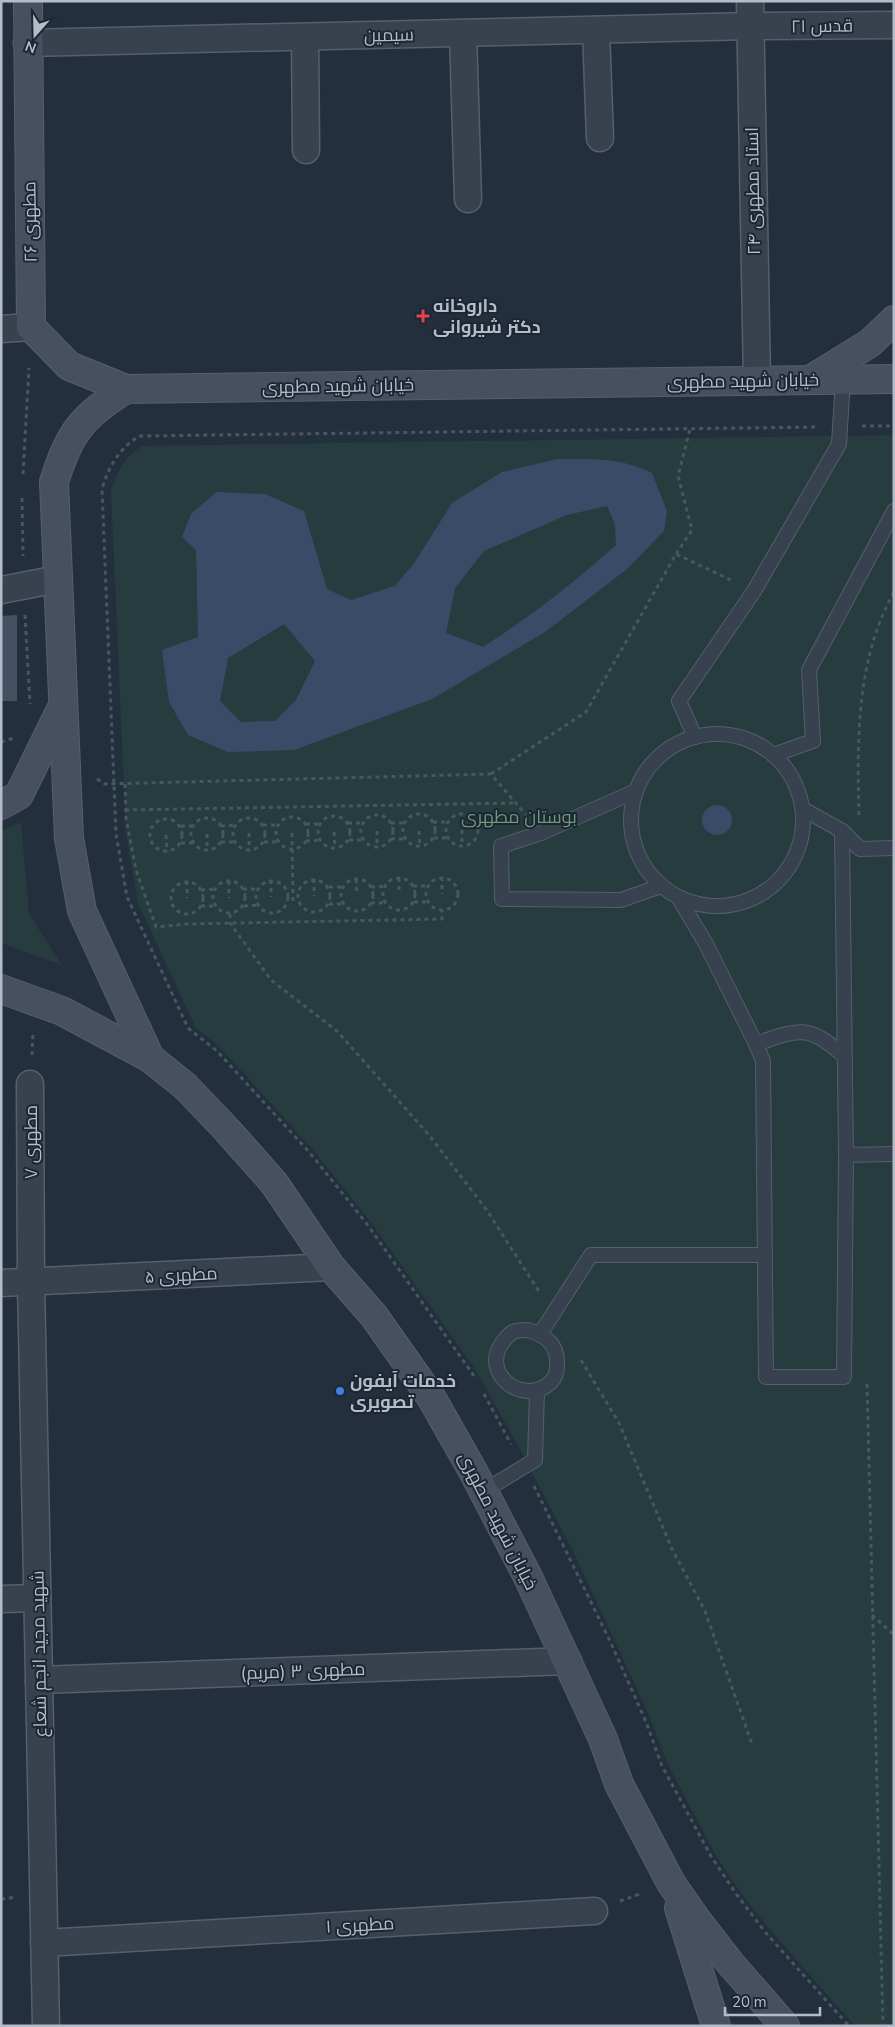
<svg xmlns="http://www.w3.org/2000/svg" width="895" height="2027" font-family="'Nunito Sans',Cairo,sans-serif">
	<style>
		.green { fill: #263c3f }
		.water { fill: #394c67; fill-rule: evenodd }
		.building { fill: #455162 }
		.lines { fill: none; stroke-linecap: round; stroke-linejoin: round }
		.lane-casing { stroke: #565f6c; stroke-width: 16 }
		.street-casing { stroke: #565f6c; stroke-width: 29 }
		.secondary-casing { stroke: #565f6c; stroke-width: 30 }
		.path { stroke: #44595c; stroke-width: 3; stroke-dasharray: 4 4; stroke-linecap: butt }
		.lane { stroke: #38414e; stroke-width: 14 }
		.street { stroke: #38414e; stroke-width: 26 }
		.secondary { stroke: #465061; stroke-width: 28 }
		.health-dot { fill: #e0444e; stroke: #1d2633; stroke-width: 2 }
		.shop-dot { fill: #3f7fe0; stroke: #1d2633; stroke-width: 2 }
		.labels { text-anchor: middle; stroke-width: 4; stroke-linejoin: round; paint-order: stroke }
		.street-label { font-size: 18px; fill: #b4bcc9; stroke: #1d2633 }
		.poi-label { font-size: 18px; font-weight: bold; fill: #b4bcc9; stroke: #1d2633; text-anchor: start }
		.park-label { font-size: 18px; fill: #6b9a76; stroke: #1d2633 }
	</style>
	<rect width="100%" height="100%" fill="#242f3e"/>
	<g class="green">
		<path d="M894,435v1591h-39l-85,-96 -29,-37 -25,-37 -49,-93 -16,-43 -76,-165 -55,-106 -45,-80 -105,-148 -57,-71 -93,-103 -24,-19 -58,-125 -12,-70 -15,-343c6,-18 14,-34 31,-44z"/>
		<polygon points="21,822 29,914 62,965 1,943 1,831"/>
	</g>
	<g class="water">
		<path d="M558,459c35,0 62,-2 94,14l15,38 -3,20 -37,38 -82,63 -113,67 -138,51 -66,2 -40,-17 -19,-33 -7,-52 36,-13 -2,-87 -14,-13 9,-23 26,-22 48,2 39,17 23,78 24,11 44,-14 20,-24 37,-59 50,-31zM607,506l8,18 1,21c-41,37 -86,72 -133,102l-37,-14 9,-45 29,-37 83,-36zM284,624l31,37 -19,39 -21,21 -34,1 -21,-21 8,-43z"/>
		<circle cx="717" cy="820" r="15"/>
	</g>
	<polygon class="building" points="17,615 17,701 1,701 1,616"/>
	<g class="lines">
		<defs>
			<g id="lane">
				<circle cx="717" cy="820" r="86"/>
				<polyline points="695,737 679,701 754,591 839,444 843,379"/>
				<polyline points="773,755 813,741 809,670 894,511"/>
				<polyline points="636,791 541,833 501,846 502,899 621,900 661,886"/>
				<polyline points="803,809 842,831 860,849 894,848"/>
				<polyline points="678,897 706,944 756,1044 763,1061 766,1377 844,1377 846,1155 842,831"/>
				<path d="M756,1044c42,-15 52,-20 87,11"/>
				<polyline points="846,1155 894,1154"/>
				<path d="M528,1330c18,6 30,14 29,35 0,6 -2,13 -6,17 -26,25 -71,-7 -49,-39 3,-4 7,-9 11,-11 4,-2 11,-2 15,-2z"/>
				<polyline points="540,1334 591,1255 765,1255"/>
				<polyline points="484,1491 535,1460 537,1390"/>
			</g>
			<g id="street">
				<polyline points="750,1 757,380"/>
				<polyline points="596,30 600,138"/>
				<polyline points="463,33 468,199"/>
				<polyline points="305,37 306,150"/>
				<polyline points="27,43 750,26 894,25"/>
				<polyline points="1,329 31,327"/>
				<polyline points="1,590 58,579"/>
				<polyline points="30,1084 31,1282 46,2026"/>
				<polyline points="1,1283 331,1267"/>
				<polyline points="1,1599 37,1598"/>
				<polyline points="39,1680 568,1661"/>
				<polyline points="44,1943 594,1911"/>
			</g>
			<g id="secondary">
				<polyline points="28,1 31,327 69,366 126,389"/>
				<polyline points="810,380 870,343 894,320"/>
				<polyline points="1,805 19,795 63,705"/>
				<polyline points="1,989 62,1011 150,1058"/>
				<polyline points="679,1908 716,2026"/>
				<path d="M785,2026l-55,-63 -31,-40 -28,-40 -52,-99 -16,-45 -75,-162 -54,-104 -43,-76 -57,-81 -43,-49 -57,-84 -47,-53 -42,-44 -35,-28 -68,-147 -13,-73 -15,-356c15,-49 28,-66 72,-93l768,-10"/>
			</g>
		</defs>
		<use href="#lane" class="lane-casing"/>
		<use href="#street" class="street-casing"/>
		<use href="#secondary" class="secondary-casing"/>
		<g class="path">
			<polyline points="862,426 894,426"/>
			<polyline points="23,474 29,368"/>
			<polyline points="22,498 23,556"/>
			<polyline points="676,554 692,530 678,476 690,429"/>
			<polyline points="25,615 30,704"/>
			<polyline points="1,742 14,738"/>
			<polyline points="491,774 586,712 676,554 733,581"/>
			<polyline points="97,779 105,784 491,774 526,815"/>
			<polyline points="125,784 126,818 136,870 156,927 187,924 442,919 442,910"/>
			<polyline points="125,810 515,803"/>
			<circle cx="419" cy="830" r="16"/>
			<circle cx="462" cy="830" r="16"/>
			<circle cx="377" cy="831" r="16"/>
			<path d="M859,815c-2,-75 -3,-155 35,-223"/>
			<circle cx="334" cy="832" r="16"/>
			<circle cx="292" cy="833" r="16"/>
			<circle cx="249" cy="834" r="16"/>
			<circle cx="207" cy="834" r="16"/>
			<circle cx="166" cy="835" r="16"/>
			<polyline points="433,822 447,822"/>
			<polyline points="348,823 362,823"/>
			<polyline points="391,823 404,823"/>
			<polyline points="306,824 320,824"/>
			<polyline points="263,825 277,825"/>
			<polyline points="181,826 192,826"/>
			<polyline points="221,826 235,825"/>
			<polyline points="462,830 462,846"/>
			<polyline points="377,831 377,848"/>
			<polyline points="419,831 420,847"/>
			<polyline points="334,832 335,848"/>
			<polyline points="249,833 249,850"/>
			<polyline points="292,833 293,905"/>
			<polyline points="207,834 207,851"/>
			<polyline points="166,835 167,852"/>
			<polyline points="434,838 448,838"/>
			<polyline points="391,839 405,839"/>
			<polyline points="349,840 362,840"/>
			<polyline points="306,841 320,840"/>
			<polyline points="221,842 235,842"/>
			<polyline points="264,842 278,842"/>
			<polyline points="181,843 192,843"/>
			<polyline points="442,877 442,894"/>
			<circle cx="399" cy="894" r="16"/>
			<circle cx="442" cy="894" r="16"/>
			<polyline points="399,878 399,894"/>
			<circle cx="357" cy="895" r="16"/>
			<polyline points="314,879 314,896"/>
			<polyline points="356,879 357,895"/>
			<circle cx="314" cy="896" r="16"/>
			<polyline points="271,880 271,897"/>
			<circle cx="272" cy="897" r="16"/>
			<circle cx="229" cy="897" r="16"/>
			<polyline points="187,881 187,898"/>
			<polyline points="229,881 229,898"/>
			<circle cx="187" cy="898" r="16"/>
			<polyline points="413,886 427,886"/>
			<polyline points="329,887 342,887"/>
			<polyline points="371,887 385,886"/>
			<polyline points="243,889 257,889"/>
			<polyline points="201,890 215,889"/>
			<polyline points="414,902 428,902"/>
			<polyline points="371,903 385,903"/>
			<polyline points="329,904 342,904"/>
			<polyline points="201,906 215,906"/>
			<polyline points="244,906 258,905"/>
			<polyline points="230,914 230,923 271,980 337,1031 429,1135 486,1209 540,1293"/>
			<polyline points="32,1055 33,1032"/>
			<polyline points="581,1360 619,1423 672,1549 705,1611 752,1744"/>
			<path d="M474,1376l-107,-152 -57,-71 -93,-102 -29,-23 -61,-131 -11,-63 -14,-345c7,-23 17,-40 37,-53l679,-9"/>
			<polyline points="867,1384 883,2026"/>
			<polyline points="484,1394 511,1444"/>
			<polyline points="534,1486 610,1641 646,1722 662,1766 712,1858 737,1895 766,1933 849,2026"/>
			<polyline points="872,1615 894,1635"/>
			<polyline points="1,1899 16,1897"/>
			<polyline points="620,1901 643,1893"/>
		</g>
		<use href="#lane" class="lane"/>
		<use href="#street" class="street"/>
		<use href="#secondary" class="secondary"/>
	</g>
	<path class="health-dot" d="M420.5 308.5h5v5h5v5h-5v5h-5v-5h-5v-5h5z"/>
	<circle class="shop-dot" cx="340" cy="1391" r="5"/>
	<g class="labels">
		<g class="street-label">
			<text transform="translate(822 26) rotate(-1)" y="6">قدس ۲۱</text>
			<text transform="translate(389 35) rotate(-1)" y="6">سیمین</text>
			<text transform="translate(753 191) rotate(-91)" y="6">استاد مطهری ۲۴</text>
			<text transform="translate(30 222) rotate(-91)" y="6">مطهری ۲۶</text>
			<text transform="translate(743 381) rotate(-1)" y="6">خیابان شهید مطهری</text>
			<text transform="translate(338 386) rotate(-1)" y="6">خیابان شهید مطهری</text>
			<text transform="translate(31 1142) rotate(-90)" y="6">مطهری ۷</text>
			<text transform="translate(181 1275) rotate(-3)" y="6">مطهری ۵</text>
			<text transform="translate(498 1521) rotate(63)" y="6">خیابان شهید مطهری</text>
			<text transform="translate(39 1654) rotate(-91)" y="6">شهید مجید انجم شعاع</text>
			<text transform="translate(303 1671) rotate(-2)" y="6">مطهری ۳ (مریم)</text>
			<text transform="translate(360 1925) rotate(-3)" y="6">مطهری ۱</text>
		</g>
		<g class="poi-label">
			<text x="433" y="312">داروخانه<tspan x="433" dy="21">دکتر شیروانی</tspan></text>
			<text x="350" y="1387">خدمات آیفون<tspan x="350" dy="21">تصویری</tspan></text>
		</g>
		<g class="park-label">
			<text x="519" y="823">بوستان مطهری</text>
		</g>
	</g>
	<rect width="895" height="2027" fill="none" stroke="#b4bcc9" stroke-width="5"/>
	<g transform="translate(35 35) rotate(200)" stroke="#1d2633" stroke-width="4" paint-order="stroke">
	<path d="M0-4L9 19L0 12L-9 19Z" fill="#b4bcc9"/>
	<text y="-8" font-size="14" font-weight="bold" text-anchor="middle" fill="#b4bcc9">N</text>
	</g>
	<path d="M725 2007v8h95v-8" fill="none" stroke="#b4bcc9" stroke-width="2.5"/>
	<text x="732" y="2007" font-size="15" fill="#b4bcc9" stroke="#1d2633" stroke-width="4" paint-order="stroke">20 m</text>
</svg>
